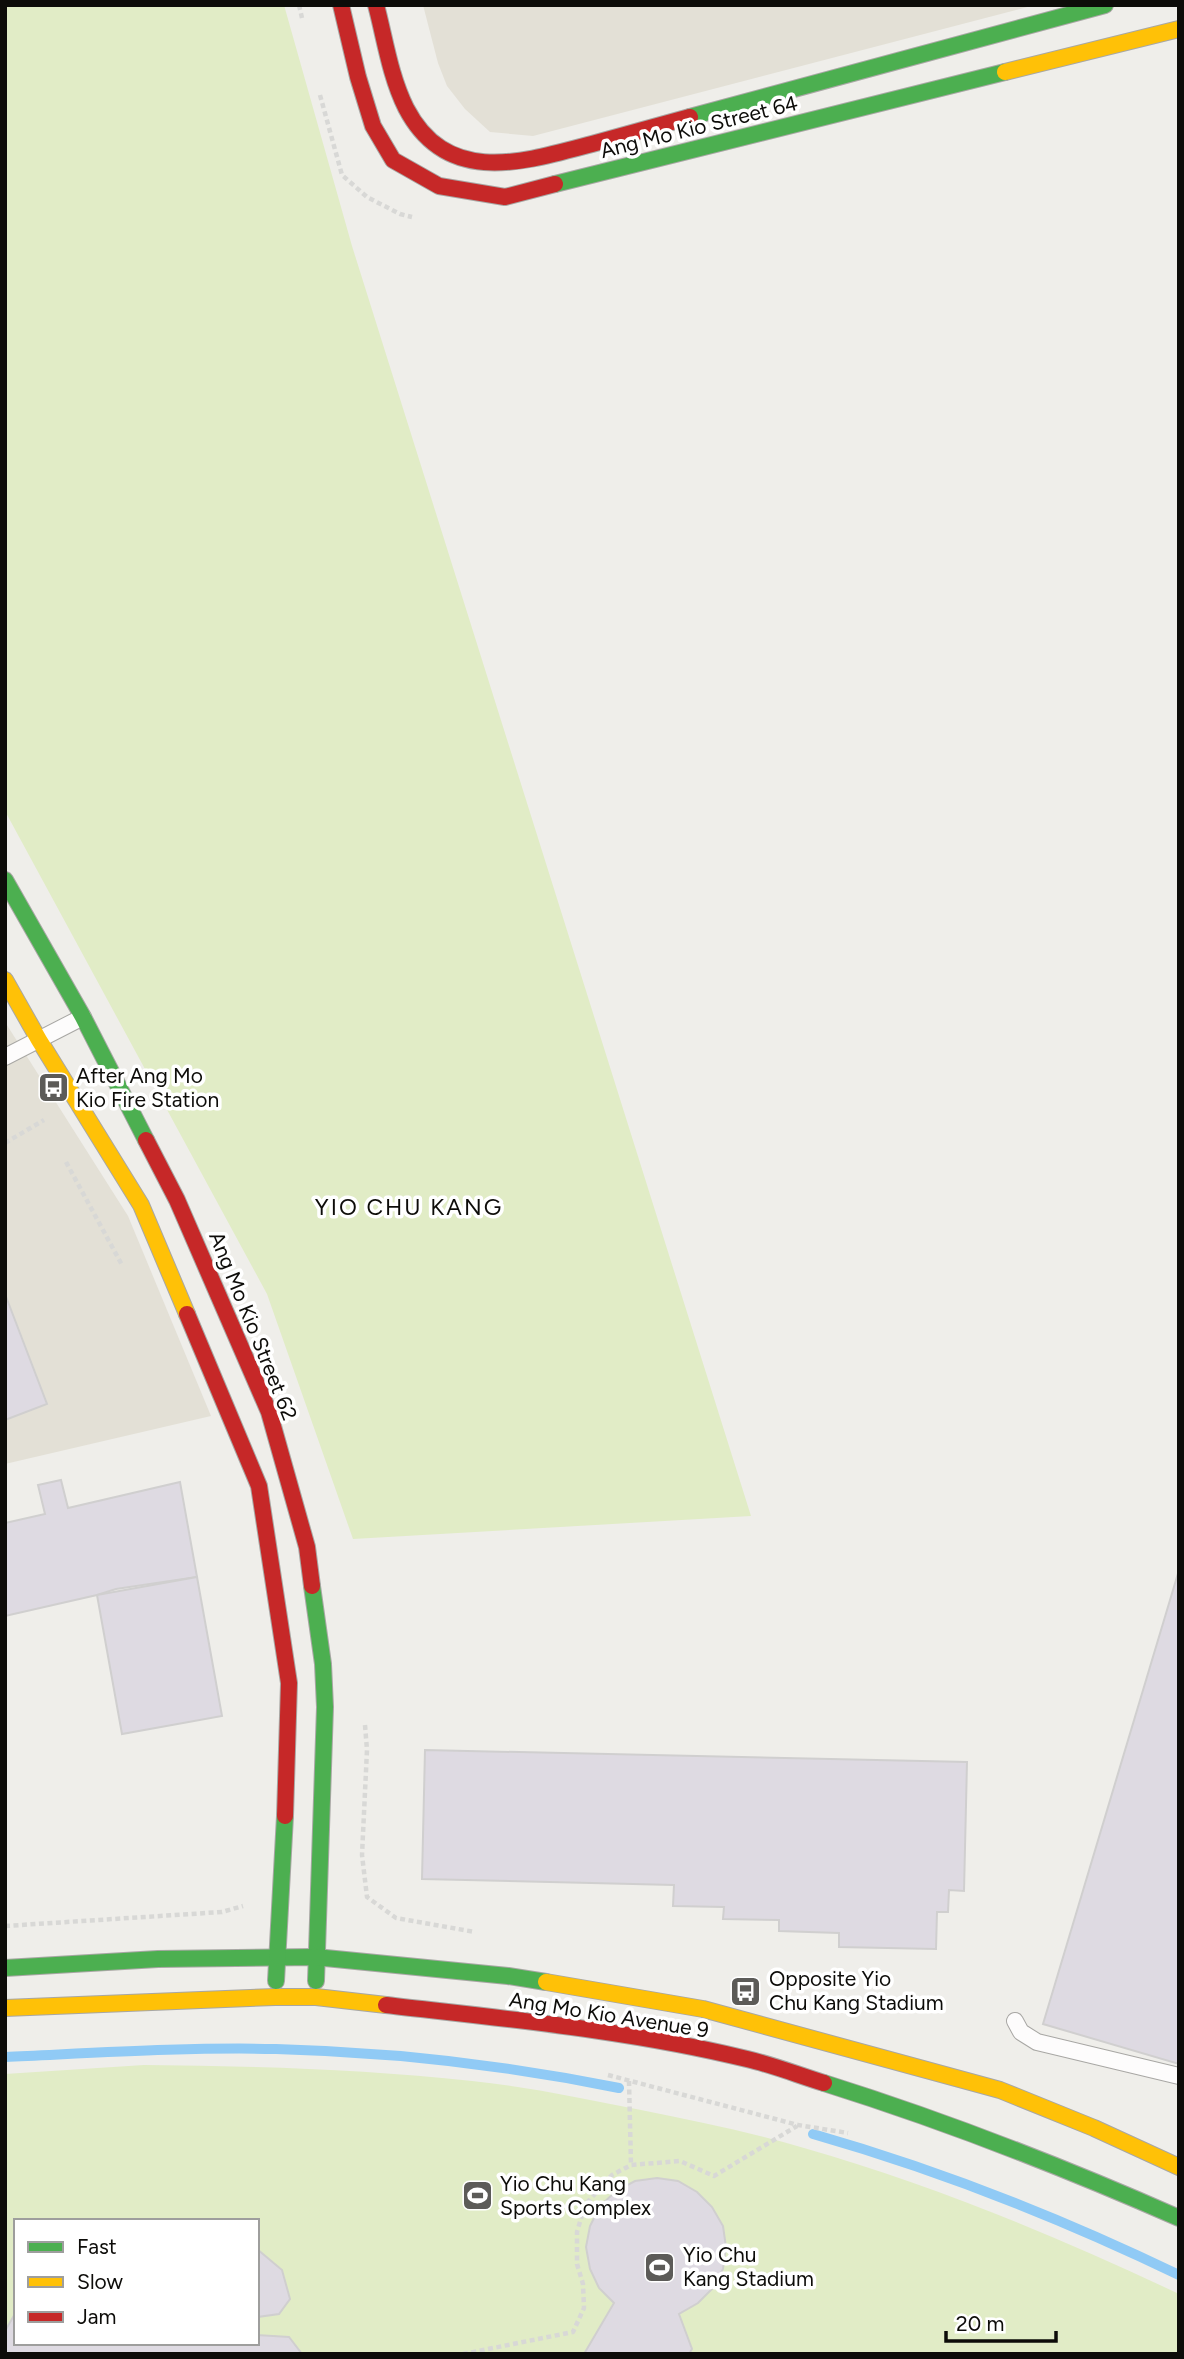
<svg xmlns="http://www.w3.org/2000/svg" width="1184" height="2359" font-family="Figtree,sans-serif">
	<style>
		.built { fill: #e3e0d6 }
		.green { fill: #e1ecc6; fill-rule: evenodd }
		.lines { fill: none; stroke-linecap: round; stroke-linejoin: round }
		.stream { stroke: #90caf5; stroke-width: 10 }
		.building { fill: #dedae2; stroke: #d0cfcf; stroke-width: 2 }
		.lane-casing { stroke: #a8a7a4; stroke-width: 18 }
		.fast-casing { stroke: #a8a7a4; stroke-width: 18 }
		.slow-casing { stroke: #a8a7a4; stroke-width: 18 }
		.jam-casing { stroke: #a8a7a4; stroke-width: 18 }
		.path { stroke: #d8d8d6; stroke-width: 4.5; stroke-dasharray: 5 3.5; stroke-linecap: butt }
		.lane { stroke: #fdfcfc; stroke-width: 16 }
		.fast { stroke: #4caf50; stroke-width: 16 }
		.slow { stroke: #ffc107; stroke-width: 16 }
		.jam { stroke: #c62828; stroke-width: 16 }
		.labels { text-anchor: middle; stroke-width: 7; stroke-linejoin: round; paint-order: stroke }
		.street-label { font-size: 21px; fill: #0d0c09; stroke: #fff }
		.poi-label { font-size: 21px; fill: #0d0c09; stroke: #fff; text-anchor: start }
		.neighbourhood-label { font-size: 23px; letter-spacing: 2px; fill: #0d0c09; stroke: #fff }
	</style>
	<rect width="100%" height="100%" fill="#efeeea"/>
	<g class="built">
		<polygon points="423,5 1035,5 533,136 490,132 465,109 447,86 438,63"/>
		<polygon points="5,1022 128,1216 211,1416 5,1464"/>
	</g>
	<g class="green">
		<polygon points="5,5 284,5 352,246 751,1516 353,1539 267,1294 5,811"/>
		<path d="M144,2065c110,1 219,4 328,16 57,6 113,18 169,29 54,11 110,22 163,38 129,37 253,88 375,146v60h-1174v-280zM16,2221h241v122h-241z"/>
	</g>
	<g class="lines">
		<g class="stream">
			<path d="M5,2057c90,-4 181,-10 271,-8 116,3 230,16 343,39"/>
			<path d="M813,2134c126,36 248,84 366,141"/>
		</g>
	</g>
	<g class="building">
		<polygon points="5,1294 47,1404 5,1420"/>
		<polygon points="61,1480 68,1508 180,1482 197,1577 116,1589 97,1595 5,1616 5,1523 45,1514 38,1485"/>
		<polygon points="1179,1570 1179,2064 1043,2024"/>
		<polygon points="197,1577 222,1716 122,1734 97,1595"/>
		<polygon points="425,1750 967,1762 964,1891 949,1890 948,1912 937,1912 936,1949 839,1947 839,1933 779,1931 779,1920 723,1919 724,1907 673,1906 674,1885 422,1879"/>
		<polygon points="657,2178 678,2181 697,2192 712,2207 723,2226 726,2247 723,2269 713,2288 698,2303 679,2314 692,2349 689,2354 584,2354 614,2303 599,2288 590,2269 586,2247 590,2226 600,2206 616,2191 635,2181"/>
		<polygon points="257,2249 282,2270 290,2299 279,2314 258,2317 257,2322"/>
		<polygon points="16,2312 16,2343 257,2343 257,2335 289,2337 302,2354 5,2354 5,2331"/>
	</g>
	<g class="lines">
		<defs>
			<g id="lane">
				<polyline points="5,1057 83,1017"/>
				<polyline points="1015,2021 1021,2032 1037,2042 1179,2076"/>
			</g>
			<g id="fast">
				<polyline points="690,117 1105,5"/>
				<polyline points="555,184 1005,72"/>
				<polyline points="5,880 83,1017 146,1140"/>
				<polyline points="312,1586 323,1664 325,1707 316,1981"/>
				<polyline points="5,1968 158,1959 315,1957 508,1976 546,1982"/>
				<polyline points="276,1981 285,1816"/>
				<path d="M824,2083c121,38 239,84 355,135"/>
			</g>
			<g id="slow">
				<polyline points="1005,72 1179,29"/>
				<polyline points="5,980 39,1040 141,1205 187,1314"/>
				<polyline points="546,1982 703,2009 1000,2090 1094,2128 1179,2167"/>
				<polyline points="5,2008 275,1997 316,1997 386,2005"/>
			</g>
			<g id="jam">
				<polyline points="341,5 358,77 373,126 393,160 439,186 505,197 555,184"/>
				<path d="M376,5c9,34 14,71 30,103 41,79 118,54 186,36 33,-9 65,-18 98,-27"/>
				<polyline points="146,1140 177,1200 269,1412 307,1547 312,1586"/>
				<polyline points="187,1314 259,1486 289,1683 285,1816"/>
				<path d="M386,2005c120,14 243,25 361,54 26,6 51,16 77,24"/>
			</g>
		</defs>
		<use href="#lane" class="lane-casing"/>
		<use href="#fast" class="fast-casing"/>
		<use href="#slow" class="slow-casing"/>
		<use href="#jam" class="jam-casing"/>
		<g class="path">
			<polyline points="299,5 302,18"/>
			<polyline points="320,95 342,175 367,197 400,214 412,217"/>
			<polyline points="5,1143 44,1120"/>
			<polyline points="66,1162 122,1265"/>
			<polyline points="365,1725 367,1750 362,1855 367,1897 396,1918 475,1932"/>
			<polyline points="5,1926 222,1912 243,1906"/>
			<polyline points="608,2075 798,2125 848,2133"/>
			<polyline points="629,2081 631,2165"/>
			<polyline points="463,2354 573,2332 584,2308 583,2284 577,2264 577,2232 585,2205 601,2187 612,2175 631,2165 680,2161 714,2176 797,2126"/>
		</g>
		<use href="#lane" class="lane"/>
		<use href="#fast" class="fast"/>
		<use href="#slow" class="slow"/>
		<use href="#jam" class="jam"/>
	</g>
	<defs>
		<symbol id="bus-square" viewBox="-11 -11 22 22"><rect x="-9" y="-9" width="18" height="18" rx="4" fill="#5c5b58" stroke="#fff"/><path d="M-5-6H5V4H4V6H2V4H-2V6H-4V4H-5ZM-3.5-4V0h7V-4ZM-3.5 1.2v1.5H-2V1.2ZM2 1.2v1.5H3.5V1.2Z" fill="#fff"/></symbol>
		<symbol id="stadium-square" viewBox="-11 -11 22 22"><rect x="-9" y="-9" width="18" height="18" rx="4" fill="#5c5b58" stroke="#fff"/><path d="M0-5a6.5 5 0 1 0 0 10a6.5 5 0 1 0 0-10ZM-3.5-1.8h7v3.6h-7Z" fill="#fff"/></symbol>
	</defs>
	<g fill-rule="evenodd">
		<use href="#bus-square" x="36" y="1070" width="35" height="35"/>
		<use href="#bus-square" x="728" y="1974" width="35" height="35"/>
		<use href="#stadium-square" x="460" y="2178" width="35" height="35"/>
		<use href="#stadium-square" x="642" y="2250" width="35" height="35"/>
	</g>
	<g class="labels">
		<g class="street-label">
			<text transform="translate(699 127) rotate(-14)" y="7">Ang Mo Kio Street 64</text>
			<text transform="translate(253 1326) rotate(68)" y="7">Ang Mo Kio Street 62</text>
			<text transform="translate(609 2015) rotate(9)" y="7">Ang Mo Kio Avenue 9</text>
		</g>
		<g class="poi-label">
			<text x="76" y="1083">After Ang Mo<tspan x="76" dy="24">Kio Fire Station</tspan></text>
			<text x="769" y="1986">Opposite Yio<tspan x="769" dy="24">Chu Kang Stadium</tspan></text>
			<text x="500" y="2191">Yio Chu Kang<tspan x="500" dy="24">Sports Complex</tspan></text>
			<text x="683" y="2262">Yio Chu<tspan x="683" dy="24">Kang Stadium</tspan></text>
		</g>
		<g class="neighbourhood-label">
			<text x="409" y="1215">YIO CHU KANG</text>
		</g>
	</g>
	<rect width="1184" height="2359" fill="none" stroke="#0d0c09" stroke-width="14"/>
	<rect x="14" y="2219" width="245" height="126" fill="#ffffff" stroke="#9e9e9d" stroke-width="2"/>
	<rect x="28" y="2242" width="35" height="10" fill="#4caf50" stroke="#9e9e9d" stroke-width="2"/>
	<text x="77" y="2254" font-size="21" fill="#0d0c09">Fast</text>
	<rect x="28" y="2277" width="35" height="10" fill="#ffc107" stroke="#9e9e9d" stroke-width="2"/>
	<text x="77" y="2289" font-size="21" fill="#0d0c09">Slow</text>
	<rect x="28" y="2312" width="35" height="10" fill="#c62828" stroke="#9e9e9d" stroke-width="2"/>
	<text x="77" y="2324" font-size="21" fill="#0d0c09">Jam</text>
	<path d="M946 2331v10h110v-10" fill="none" stroke="#0d0c09" stroke-width="3.5"/>
	<text x="956" y="2331" font-size="21" fill="#0d0c09" stroke="#ffffff" stroke-width="5" paint-order="stroke">20 m</text>
</svg>
